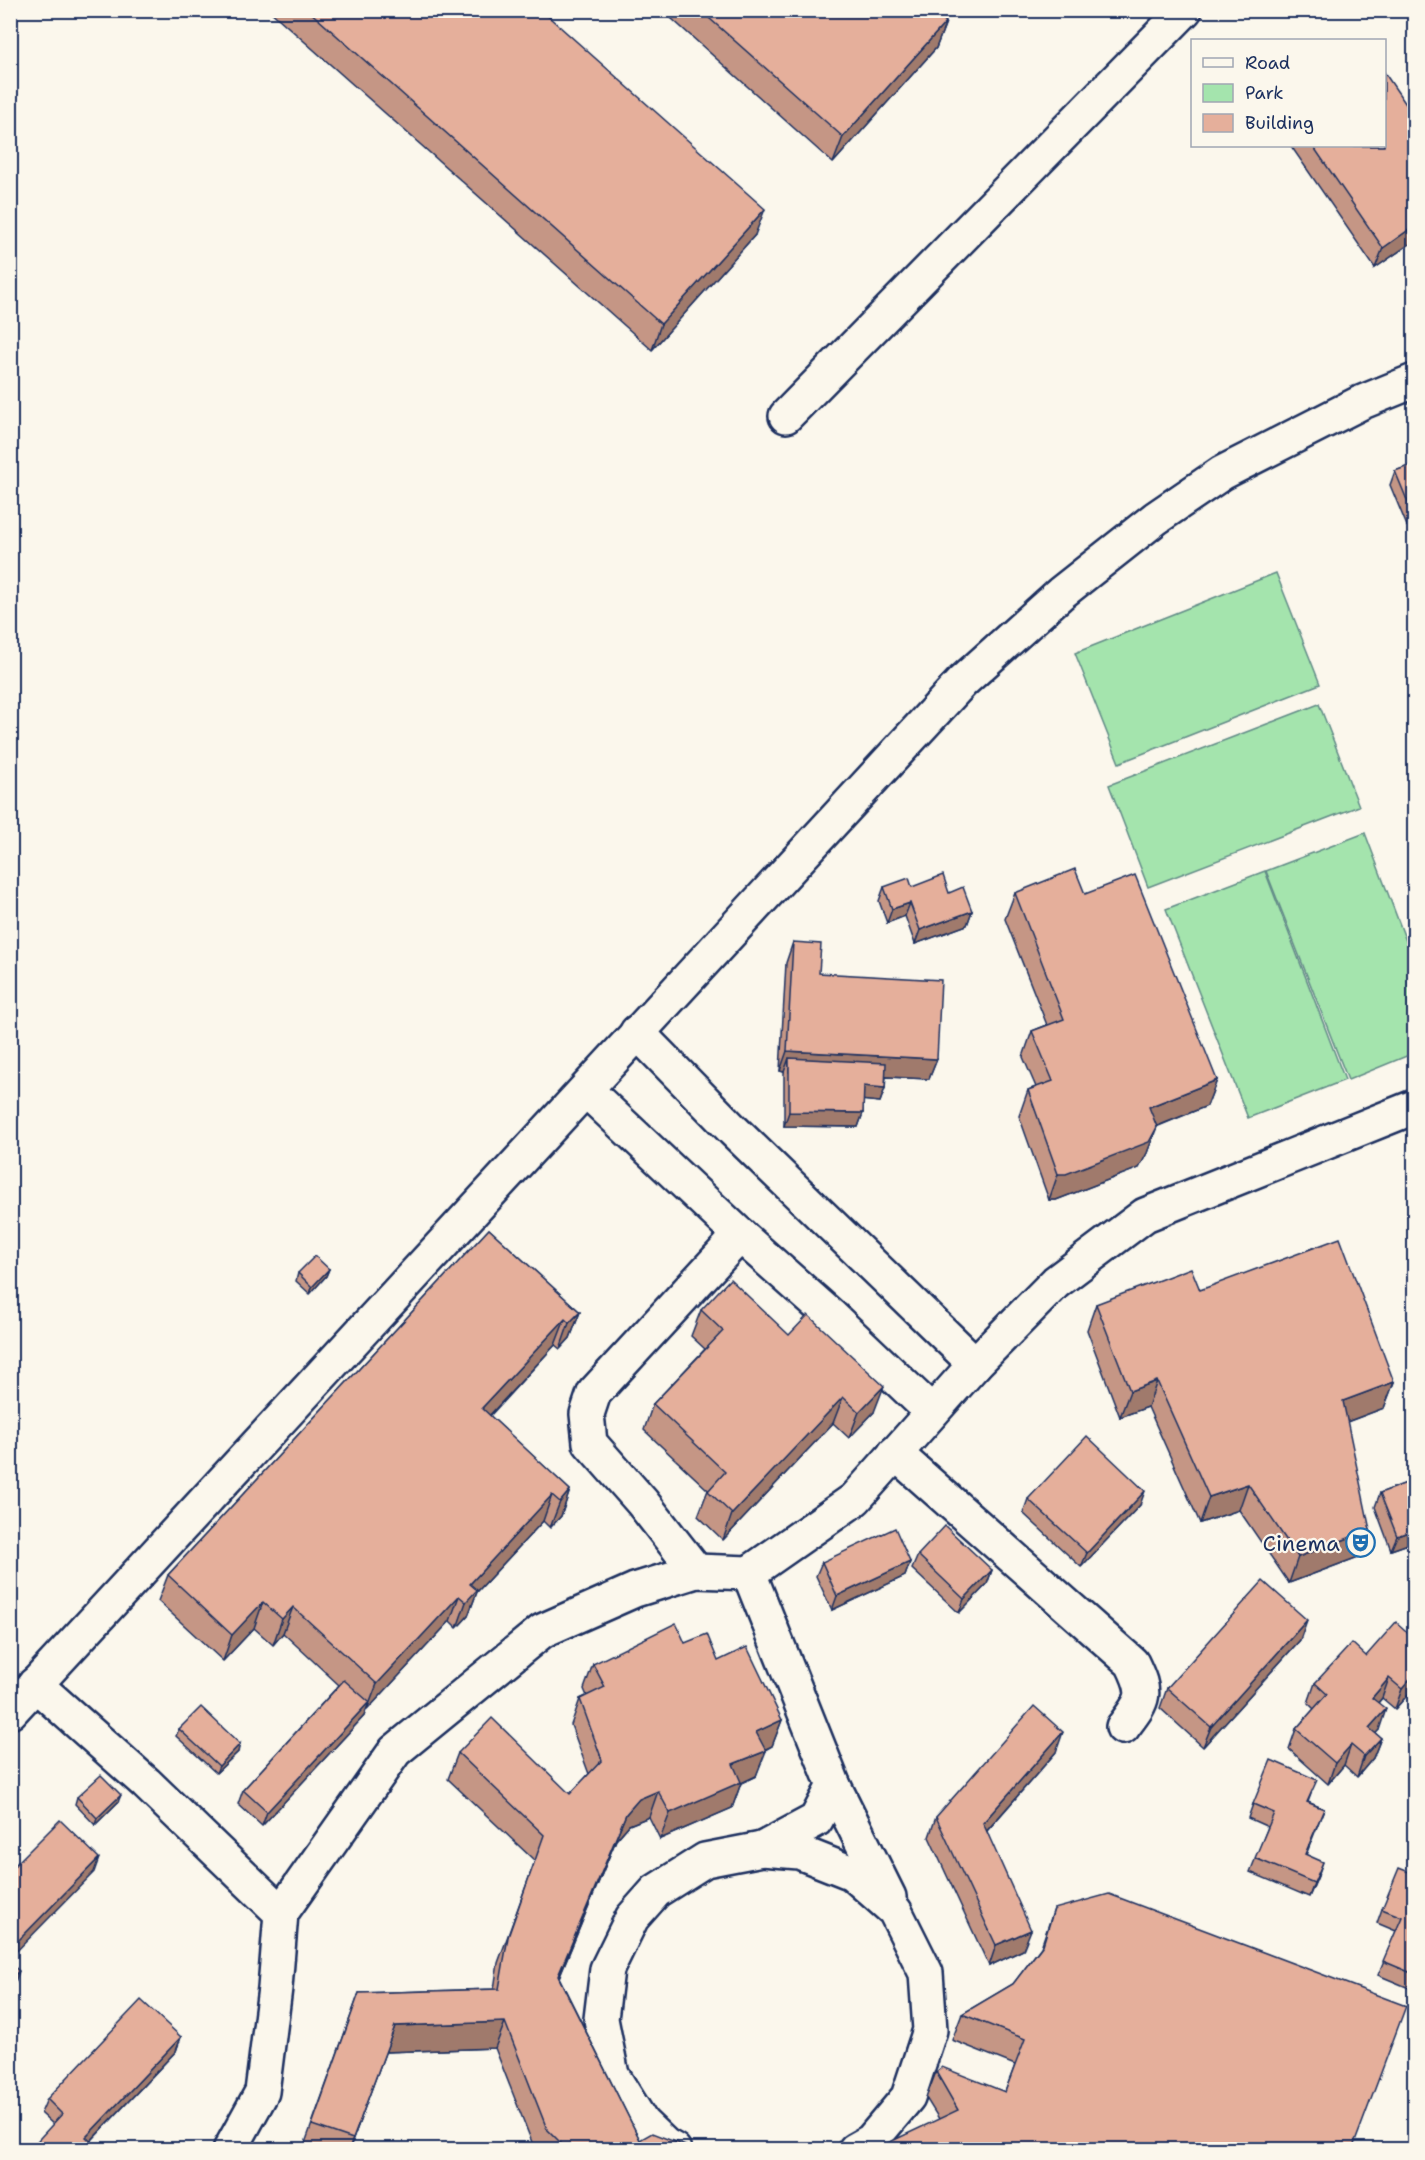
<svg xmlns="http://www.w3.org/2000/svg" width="1425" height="2160" font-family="'Shantell Sans',sans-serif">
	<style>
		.green { fill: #a4e4ad; stroke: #608a86; stroke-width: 1.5 }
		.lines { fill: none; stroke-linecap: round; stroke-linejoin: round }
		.minor-casing { stroke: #1b2f5e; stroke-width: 38 }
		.minor { stroke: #fbf7ec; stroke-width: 33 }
		.wall { fill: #c59685; stroke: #1b2f5e; stroke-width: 1.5 }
		.shaded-wall { fill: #a07a6c; stroke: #1b2f5e; stroke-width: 1.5 }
		.building { fill: #e5af9b; stroke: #1b2f5e; stroke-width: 1.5 }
		.labels { text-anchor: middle; stroke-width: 4.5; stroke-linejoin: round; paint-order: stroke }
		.poi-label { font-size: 22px; fill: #1b2f5e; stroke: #fbf7ec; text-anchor: end }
	</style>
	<rect width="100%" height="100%" fill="#fbf7ec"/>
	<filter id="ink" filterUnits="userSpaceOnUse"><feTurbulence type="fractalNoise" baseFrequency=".0167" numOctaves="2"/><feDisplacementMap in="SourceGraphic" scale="12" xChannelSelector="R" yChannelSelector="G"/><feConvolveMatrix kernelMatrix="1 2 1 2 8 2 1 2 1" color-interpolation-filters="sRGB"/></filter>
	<g filter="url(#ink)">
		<g class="green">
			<polygon points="1276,573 1320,684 1119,763 1075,653"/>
			<polygon points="1319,704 1359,806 1148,887 1109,785"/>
			<polygon points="1365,833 1414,962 1414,1053 1348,1080 1266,871"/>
			<polygon points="1265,871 1345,1080 1248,1118 1166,909"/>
		</g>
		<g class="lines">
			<defs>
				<g id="minor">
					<polyline points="786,416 1185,10"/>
					<polyline points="637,1032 733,1130 975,1364"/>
					<polyline points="586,1090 740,1235 830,1315 932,1412"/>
					<path d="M895,1453l237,210c16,33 12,36 -9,64"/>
					<polyline points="696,1571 642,1502 590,1443 587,1414 594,1393 740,1235"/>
					<polyline points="749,1573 834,1786 889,1897"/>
					<polyline points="35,1684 146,1783 281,1913 275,1988 262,2092 230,2150"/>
					<polyline points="10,1712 962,682 1061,593 1156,518 1222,473 1360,403 1414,381"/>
					<polyline points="762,1849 816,1820 834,1786"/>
					<polyline points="281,1913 395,1751 542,1631 635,1590 696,1571 749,1573 855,1499 975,1364 1056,1282 1145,1215 1414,1107"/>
					<polyline points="674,2150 665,2145 642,2123 612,2075 601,2019 607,1969 632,1918 656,1891 705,1860 762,1849 799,1852 852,1873 895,1911 926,1973 930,2030 908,2097 871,2141 855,2150"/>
				</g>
			</defs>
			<use href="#minor" class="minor-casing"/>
			<use href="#minor" class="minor"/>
		</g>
		<g class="wall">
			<polygon points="269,10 541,10 755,235 652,350"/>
			<polygon points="662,10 933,10 946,22 936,48 833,163"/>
			<polygon points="1414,116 1414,241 1375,268 1291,146 1384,146"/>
			<polygon points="1414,464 1414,523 1407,526 1390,485 1395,471"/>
			<polygon points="884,887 912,887 949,893 972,911 967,925 915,944 905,916 887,923 879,901"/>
			<polygon points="1015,893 1085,894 1217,1080 1207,1106 1156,1127 1147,1153 1139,1168 1056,1200 1049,1200 1019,1116 1028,1090 1036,1087 1023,1057 1032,1031 1047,1025 1005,919"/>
			<polygon points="793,942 819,973 937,1059 929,1079 886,1077 885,1088 880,1102 863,1100 863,1113 858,1127 784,1126 784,1072 780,1071 786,963"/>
			<polygon points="489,1229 580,1312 570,1338 560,1349 555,1345 490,1416 570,1490 561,1516 550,1528 543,1521 477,1592 468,1616 457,1628 450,1621 367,1710 366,1709 364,1716 262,1826 238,1804 243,1790 339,1685 283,1633 273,1645 254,1628 223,1661 158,1601 168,1575"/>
			<polygon points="329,1269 326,1276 310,1294 296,1281 298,1273"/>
			<polygon points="1200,1290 1394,1382 1384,1408 1347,1422 1361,1556 1289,1583 1239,1510 1200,1523 1148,1407 1120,1417 1087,1330 1096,1304"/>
			<polygon points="701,1310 789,1335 874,1412 849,1438 833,1423 723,1540 698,1516 708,1490 644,1430 653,1404 705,1349 691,1336"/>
			<polygon points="1414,1480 1414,1542 1391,1550 1375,1507 1380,1493"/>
			<polygon points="1028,1499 1140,1505 1081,1567 1023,1513"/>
			<polygon points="918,1555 992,1570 987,1584 959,1613 912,1569"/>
			<polygon points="822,1562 910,1562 905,1576 832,1610 816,1576"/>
			<polygon points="1414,1638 1414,1692 1412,1690 1395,1709 1382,1698 1378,1703 1379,1730 1375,1733 1381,1738 1373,1758 1357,1777 1344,1765 1328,1784 1289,1749 1296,1729 1314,1709 1308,1703 1315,1683 1366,1656"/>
			<polygon points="1300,1640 1203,1747 1160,1708 1167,1688"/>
			<polygon points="685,1643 718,1661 782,1720 772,1746 765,1750 756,1776 741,1783 732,1808 660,1839 649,1817 629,1825 616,1840 559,1977 640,2140 696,2150 535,2150 495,2048 385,2052 349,2150 291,2150 304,2146 359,1993 494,1989 498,1963 535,1861 448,1779 458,1753 570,1794 589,1774 571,1725 580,1699 587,1696 584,1689 593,1664"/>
			<polygon points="179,1729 238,1752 216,1773 176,1736"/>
			<polygon points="1056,1752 987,1831 1023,1950 989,1966 929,1837 936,1817"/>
			<polygon points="1311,1794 1308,1802 1324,1809 1306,1855 1318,1876 1309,1897 1250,1872 1268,1827 1248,1818 1253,1804"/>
			<polygon points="77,1797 118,1802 95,1825 75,1804"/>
			<polygon points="1414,1874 1414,1990 1378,1975 1396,1931 1377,1923 1382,1909"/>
			<polygon points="1054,1909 1406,2006 939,2119 926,2098 936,2072 1005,2092 1015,2065 952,2040 962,2014 1013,1984 1041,1947"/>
			<polygon points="181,2037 176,2051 91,2141 53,2124 41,2113 47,2099"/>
		</g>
		<g class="shaded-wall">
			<polygon points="946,22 936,48 833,163 843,137"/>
			<polygon points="765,209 755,235 652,350 661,324"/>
			<polygon points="1414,226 1414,241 1375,268 1383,248"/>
			<polygon points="1414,511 1414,523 1407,526 1412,512"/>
			<polygon points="910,903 905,916 887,923 892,909"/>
			<polygon points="972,911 967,925 915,944 920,930"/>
			<polygon points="787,1051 937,1059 929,1079 789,1072 789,1058 784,1072 780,1071"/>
			<polygon points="1217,1080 1207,1106 1140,1133 1149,1107"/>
			<polygon points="864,1086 885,1088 880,1102 859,1100"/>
			<polygon points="789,1112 863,1113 858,1127 784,1126"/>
			<polygon points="1157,1127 1147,1153 1139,1168 1056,1200 1049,1200 1058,1174"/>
			<polygon points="329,1269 326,1276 310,1294 312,1287"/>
			<polygon points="580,1312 570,1338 560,1349 569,1323"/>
			<polygon points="565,1319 555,1345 472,1434 482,1408"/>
			<polygon points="1157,1381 1148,1407 1120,1417 1130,1391"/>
			<polygon points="1394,1382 1384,1408 1333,1427 1343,1401"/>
			<polygon points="884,1386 874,1412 849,1438 859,1412"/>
			<polygon points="843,1397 833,1423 723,1540 732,1514"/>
			<polygon points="1248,1484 1239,1510 1200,1523 1209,1497"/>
			<polygon points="570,1490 561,1516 550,1528 560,1502"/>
			<polygon points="1145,1491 1140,1505 1081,1567 1087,1553"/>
			<polygon points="552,1495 543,1521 477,1592 468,1616 457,1628 466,1602 470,1584"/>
			<polygon points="1370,1530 1361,1556 1289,1583 1298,1557"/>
			<polygon points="1414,1530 1414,1542 1391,1550 1397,1536"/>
			<polygon points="910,1562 905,1576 832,1610 837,1596"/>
			<polygon points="992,1570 987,1584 959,1613 964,1599"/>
			<polygon points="459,1596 450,1621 367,1710 377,1684"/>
			<polygon points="263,1602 254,1628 223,1661 232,1635"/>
			<polygon points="293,1607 283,1633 273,1645 282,1619"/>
			<polygon points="1307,1620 1300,1640 1203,1747 1211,1727"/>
			<polygon points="1414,1675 1414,1684 1412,1690 1395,1709 1402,1689"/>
			<polygon points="1389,1678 1382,1698 1365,1718 1372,1698"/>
			<polygon points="369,1702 364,1716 262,1826 267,1812"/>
			<polygon points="1386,1709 1379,1730 1362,1748 1369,1728"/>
			<polygon points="782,1720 772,1746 747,1758 756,1732"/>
			<polygon points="1063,1732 1056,1752 976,1843 983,1823"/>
			<polygon points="1381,1738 1373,1758 1357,1777 1364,1756"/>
			<polygon points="240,1744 238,1752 216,1773 219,1766"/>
			<polygon points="1351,1745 1344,1765 1328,1784 1335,1763"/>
			<polygon points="766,1751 756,1776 741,1783 732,1808 660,1839 670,1813 733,1764"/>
			<polygon points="658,1791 649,1817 629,1825 616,1840 549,2002 558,1976 626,1814 639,1799"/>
			<polygon points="121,1795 118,1802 95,1825 97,1818"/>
			<polygon points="99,1858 94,1872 10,1958 10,1949"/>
			<polygon points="1323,1862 1318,1876 1309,1897 1314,1883"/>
			<polygon points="1031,1930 1023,1950 989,1966 996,1945"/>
			<polygon points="19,1971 14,1985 10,1988 10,1979"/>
			<polygon points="505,2022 495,2048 385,2052 349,2150 395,2026"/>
			<polygon points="181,2037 176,2051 82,2150 86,2137"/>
		</g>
		<g class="building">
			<polygon points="308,10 541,10 765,209 661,324"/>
			<polygon points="700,10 933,10 946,22 843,137"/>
			<polygon points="1384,72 1414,116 1414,226 1383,248 1313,146 1384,146"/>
			<polygon points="1414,464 1414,511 1412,512 1395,471"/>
			<polygon points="1075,869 1085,894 1135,875 1217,1080 1149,1107 1157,1127 1149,1142 1066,1174 1058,1174 1028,1090 1053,1081 1032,1031 1064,1019 1015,893"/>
			<polygon points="943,875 949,893 963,887 972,911 920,930 910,903 892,909 884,887 909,878 912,887"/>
			<polygon points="793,942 821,944 819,973 941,980 937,1059 787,1051"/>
			<polygon points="789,1058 886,1063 885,1088 864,1086 863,1113 789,1112"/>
			<polygon points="489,1229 580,1312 569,1323 565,1319 482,1408 570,1490 560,1502 552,1495 470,1584 477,1590 466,1602 459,1596 377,1684 293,1607 282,1619 263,1602 232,1635 168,1575"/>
			<polygon points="1340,1238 1394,1382 1343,1401 1370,1530 1298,1557 1248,1484 1209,1497 1157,1381 1130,1391 1096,1304 1191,1268 1200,1290"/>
			<polygon points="315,1256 329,1269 312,1287 298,1273"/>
			<polygon points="730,1279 789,1335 808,1315 884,1386 859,1412 843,1397 732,1514 708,1491 725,1472 653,1404 723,1331 701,1310"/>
			<polygon points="1087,1436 1145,1491 1087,1553 1028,1499"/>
			<polygon points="1414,1480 1414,1530 1397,1536 1380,1493"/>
			<polygon points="945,1526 992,1570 964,1599 918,1555"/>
			<polygon points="895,1528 910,1562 837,1596 822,1562"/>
			<polygon points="1263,1581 1307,1620 1211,1727 1167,1688"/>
			<polygon points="1396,1622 1414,1638 1414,1675 1402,1689 1389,1678 1372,1698 1386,1709 1369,1728 1381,1738 1364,1756 1351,1745 1335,1763 1296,1729 1327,1694 1315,1683 1352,1643 1366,1656"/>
			<polygon points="676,1623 685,1643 707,1634 718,1661 747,1647 782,1720 756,1732 766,1751 733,1764 741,1782 670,1813 658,1791 639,1799 626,1814 558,1976 640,2140 652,2133 696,2150 568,2150 547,2129 505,2022 395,2026 353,2139 312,2125 359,1993 499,1989 508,1937 544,1835 458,1753 492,1718 570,1794 602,1760 580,1699 605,1687 593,1664"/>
			<polygon points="344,1680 369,1702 267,1812 243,1790"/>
			<polygon points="1034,1706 1063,1732 983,1823 1031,1930 996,1945 936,1817"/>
			<polygon points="201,1707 240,1744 219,1766 179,1729"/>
			<polygon points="1271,1760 1317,1780 1307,1802 1324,1809 1305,1854 1323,1862 1314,1883 1255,1858 1274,1813 1253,1804"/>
			<polygon points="101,1775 121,1795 97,1818 77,1797"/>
			<polygon points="60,1820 99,1858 10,1949 10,1870"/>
			<polygon points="1399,1868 1414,1874 1414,1974 1383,1961 1402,1917 1382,1909"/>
			<polygon points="1109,1894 1406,2006 1352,2150 873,2150 958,2110 936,2072 942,2067 1005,2092 1025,2039 962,2014 1013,1984 1043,1945 1054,1909"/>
			<polygon points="10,1963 19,1971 10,1979"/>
			<polygon points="141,2000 181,2037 86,2137 100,2150 29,2150 62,2114 47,2099"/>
			<polygon points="302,2146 313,2150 291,2150 291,2149"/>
		</g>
	</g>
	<defs>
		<symbol id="theatre-ring" viewBox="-11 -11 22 22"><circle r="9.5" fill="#fbf7ec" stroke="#1f6fb2" stroke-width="1.5"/><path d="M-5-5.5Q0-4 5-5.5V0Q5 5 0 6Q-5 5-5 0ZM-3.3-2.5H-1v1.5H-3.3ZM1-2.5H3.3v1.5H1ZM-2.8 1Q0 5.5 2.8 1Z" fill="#1f6fb2"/></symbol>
	</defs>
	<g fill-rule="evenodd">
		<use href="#theatre-ring" x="1344" y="1526" width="33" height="33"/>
	</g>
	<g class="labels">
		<g class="poi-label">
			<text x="1340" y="1551">Cinema</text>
		</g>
	</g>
	<rect width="1425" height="2160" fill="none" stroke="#fbf7ec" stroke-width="36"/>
	<rect x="18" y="18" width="1389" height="2124" fill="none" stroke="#1b2f5e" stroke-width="2" filter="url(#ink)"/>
	<rect x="1191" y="39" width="195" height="108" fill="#fbf7ec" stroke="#a1a7b3" stroke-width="1.5"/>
	<rect x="1203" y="58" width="30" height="9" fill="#fbf7ec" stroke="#a1a7b3" stroke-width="1.5"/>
	<text x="1245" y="69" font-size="18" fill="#1b2f5e">Road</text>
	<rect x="1203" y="84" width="30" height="18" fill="#a4e4ad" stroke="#a1a7b3" stroke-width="1.5"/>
	<text x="1245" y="99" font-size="18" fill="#1b2f5e">Park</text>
	<rect x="1203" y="114" width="30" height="18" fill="#e5af9b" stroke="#a1a7b3" stroke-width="1.5"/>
	<text x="1245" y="129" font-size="18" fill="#1b2f5e">Building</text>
</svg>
